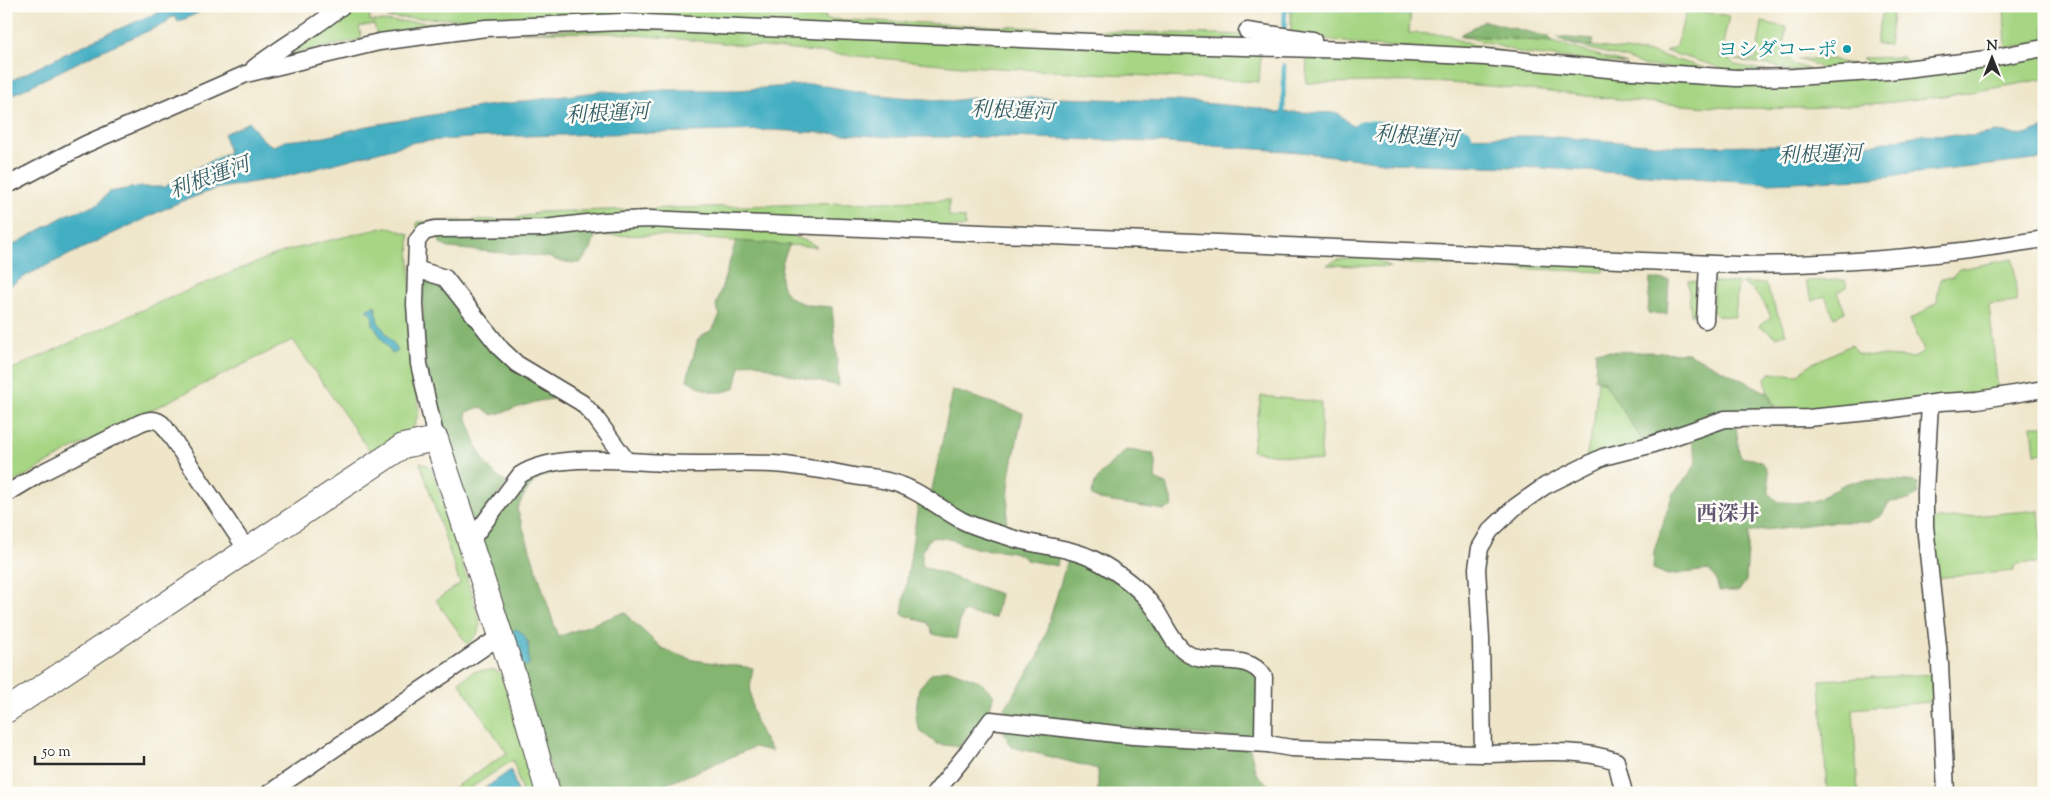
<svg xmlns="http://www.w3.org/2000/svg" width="2050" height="799" font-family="'Sorts Mill Goudy','Noto Serif JP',serif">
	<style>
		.green { fill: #a6d583; stroke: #688057 }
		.forest { fill: #84b671; stroke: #58704e }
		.water { fill: #43aec2; stroke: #376c76 }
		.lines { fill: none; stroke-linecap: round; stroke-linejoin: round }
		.stream { stroke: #43aec2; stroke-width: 4.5 }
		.river { stroke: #43aec2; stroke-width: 26 }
		.street-casing { stroke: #484743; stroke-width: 19 }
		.secondary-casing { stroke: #484743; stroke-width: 26 }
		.street { stroke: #fff; stroke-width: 16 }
		.secondary { stroke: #fff; stroke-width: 24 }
		.culture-dot { fill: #0f9aa8; stroke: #fdfcf7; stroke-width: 2 }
		.labels { text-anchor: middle; stroke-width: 5; stroke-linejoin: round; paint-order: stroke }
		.culture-label { font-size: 20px; fill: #0d838f; stroke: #fdfcf7; text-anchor: end }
		.water-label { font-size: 21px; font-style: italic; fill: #355f67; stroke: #fdfcf7 }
		.neighbourhood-label { font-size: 21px; font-weight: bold; fill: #605670; stroke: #fdfcf7 }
	</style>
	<rect width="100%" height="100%" fill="#fdfcf7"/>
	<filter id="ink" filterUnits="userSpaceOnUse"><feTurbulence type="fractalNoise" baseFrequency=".02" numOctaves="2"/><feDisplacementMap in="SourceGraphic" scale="10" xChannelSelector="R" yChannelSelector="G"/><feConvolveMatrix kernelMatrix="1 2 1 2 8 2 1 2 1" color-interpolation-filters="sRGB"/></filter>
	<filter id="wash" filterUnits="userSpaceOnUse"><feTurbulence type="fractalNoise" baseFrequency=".0096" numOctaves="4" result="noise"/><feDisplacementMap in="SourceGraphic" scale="20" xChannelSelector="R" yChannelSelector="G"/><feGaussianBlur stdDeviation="1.12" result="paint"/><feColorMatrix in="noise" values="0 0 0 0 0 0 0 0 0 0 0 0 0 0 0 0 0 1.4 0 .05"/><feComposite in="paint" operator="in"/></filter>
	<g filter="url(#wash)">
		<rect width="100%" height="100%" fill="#efe6ca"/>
		<g class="green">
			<polygon points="350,6 369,6 370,21 470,23 377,36 374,24 359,27 362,39 283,56"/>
			<polygon points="422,6 820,6 819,16 826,16 825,19 1133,32 1254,35 1317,43 490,22 487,19 387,18"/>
			<polygon points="1291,6 1411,6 1409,33 1449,35 1458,40 1503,52 1368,46 1291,33"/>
			<polygon points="1884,6 1894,6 1889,45 1876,44"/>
			<polygon points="2004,6 2044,6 2044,41 2006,49"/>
			<polygon points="1688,9 1729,16 1720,58 1728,58 1735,65 1770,71 1730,72 1709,64 1665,51 1675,47"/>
			<polygon points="1762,22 1786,27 1782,59 1790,59 1793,64 1809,69 1789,71 1775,66 1735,60 1756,59"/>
			<polygon points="619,27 1261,53 1259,82 962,66 617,33 521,32"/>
			<polygon points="1460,35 1553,42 1627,64 1526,54"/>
			<polygon points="1570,44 1652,53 1712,70 1646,66 1625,58"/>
			<path d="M2044,53v26c-101,20 -206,32 -308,29 -96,-3 -191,-19 -287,-25 -47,-3 -96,0 -143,0l1,-29 94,4 277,23z"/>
			<polygon points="1903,57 1909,63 1874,67 1862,58"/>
			<polygon points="1797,59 1834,59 1840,62 1856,65 1858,68 1822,70 1816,65"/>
			<polygon points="949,200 949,217 965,218 965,227 581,219 417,227 417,222 514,219 540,212"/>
			<path d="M644,224c41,2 143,0 173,23l-167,-12 -55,1 -15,-8z"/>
			<path d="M386,227c8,0 15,5 23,7l4,137 6,40 -4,13 -4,6 -38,26 -80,-116 -221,109 -66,38v-115l147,-67 121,-50 15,-5z"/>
			<polygon points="1378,254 1606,264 1603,272 1396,263"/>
			<polygon points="1363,255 1370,256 1390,267 1327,265 1337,260"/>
			<polygon points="2013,259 2017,302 1989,305 1998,391 1804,414 1774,406 1766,387 1765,378 1770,373 1798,375 1809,365 1851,345 1857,353 1864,355 1914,358 1923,351 1923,348 1910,319 1918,315 1937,302 1940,279 1952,277 1959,269"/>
			<polygon points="1845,280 1847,287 1837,292 1845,312 1834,317 1825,296 1813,301 1805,281"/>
			<polygon points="1688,281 1702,282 1701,311 1696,315 1691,315"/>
			<polygon points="1714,282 1738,283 1735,317 1717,316 1712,311"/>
			<path d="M1741,283h24l21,51 -10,3 -17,-11 12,-9c-7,-15 -14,-27 -30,-34z"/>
			<path d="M1598,380c12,3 37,50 46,63l-59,19 9,-41z"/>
			<polygon points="1261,396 1321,402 1321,461 1252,451"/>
			<polygon points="2032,426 2044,426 2044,453 2035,454"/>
			<path d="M420,462l7,3 6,6 47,150c0,12 -4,16 -13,23l-31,-44 24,-16z"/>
			<path d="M2039,510l4,54c-10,-1 -19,-2 -29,2v5l-80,7 -5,-58z"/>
			<polygon points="495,670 501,674 538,793 522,793 513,760 463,793 446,793 507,753 459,682 474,671"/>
			<polygon points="1937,674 1939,701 1853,709 1858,793 1827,793 1820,680"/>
		</g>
		<g class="forest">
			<polygon points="1485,21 1549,37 1553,42 1460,35"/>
			<polygon points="1557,37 1594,40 1592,46 1565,43"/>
			<polygon points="580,228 595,236 591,250 580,263 562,262 548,257 448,248 440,243 438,234"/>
			<path d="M736,241l54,4c-9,15 -16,42 3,54 11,7 26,7 39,8l7,79 -48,-11 -38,-13 -13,4 -5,22c-20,9 -30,2 -48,-8l11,-41 15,-10 7,-14 -4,-9z"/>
			<path d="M436,277l122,116 -5,6 -14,2 -46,14 -13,-8 -13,5 -1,4c10,26 15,53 41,67l-33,43 -35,-106 -12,-49 -4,-28v-62z"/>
			<polygon points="1650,279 1669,280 1667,314 1648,313"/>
			<polygon points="1596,351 1688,353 1768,393 1778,415 1644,443 1604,382 1595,379"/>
			<polygon points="953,390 1023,413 1010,475 1006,529 955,511 931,494"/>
			<path d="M1719,424l17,2 3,27 4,5c27,1 26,13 26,36l9,8c11,0 25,2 35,-1 9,-2 23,-14 35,-18 14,-4 57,-4 70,0v10l-9,7 -20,2 -7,13 -13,7h-39l-81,10 -3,49 -7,10h-20l-3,-12 -7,-9 -41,5 -15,-6 1,-18 19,-58 16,-18 8,-14 -7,-27z"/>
			<path d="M1126,450l27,3 3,13 -1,13 12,6 6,21 -9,4 -64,-10 -8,-4c0,-18 21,-34 34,-46z"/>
			<path d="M553,466v7c-20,3 -28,20 -36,36l41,128 67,-25 5,7 34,31 29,10 60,8c-7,32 1,57 19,83l-18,-4 -108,46h-88l-41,-137 11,-5 1,-9 -18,-10 -32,-91 36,-56z"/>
			<path d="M919,498l140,55 -2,13 -31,-6c-9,-12 -32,-9 -46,-11 -17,-3 -31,-14 -50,-11l-8,13v15l78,28 -5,24 -33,-6 -6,27 -23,-5 -5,-11 -26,-9z"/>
			<polygon points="1074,556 1138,595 1172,644 1245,667 1259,675 1256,740 1000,716 1039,655 1068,558"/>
			<polygon points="947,669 979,681 994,695 989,710 960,747 937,744 920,731 915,717 919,688 931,674"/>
			<polygon points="1001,727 1250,749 1256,773 1277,793 1098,793 1098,769 1012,747"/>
		</g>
		<g class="water">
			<polygon points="170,6 198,6 200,12 178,22 175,16 167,20 167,23 103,50 6,98 6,83 104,35 162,11 164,13 172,10"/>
			<path d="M814,84l64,11 71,6 32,-4h32l165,4 81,7 18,5 15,-1 46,1 13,12 31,4 20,7 13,1 128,-1 129,10 203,-2 48,-10 50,2 23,-4 29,3 19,-7v31l-181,20 -95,4 -225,-15 -152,-5 -91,-11 -146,-10 -147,-5h-113l-123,-7 -289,7 -67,5 -127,34 -73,13 -42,16 -142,68 -25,15v-39l62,-35 29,-9 12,-13 28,-5h28l22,-15 42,-19 -5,-19 25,-12c7,9 13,20 25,24l11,-5 40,-4 37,-10 117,-20 125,-16 23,2 37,-3h74z"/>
			<polygon points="375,305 378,322 398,350 392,354 373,325 372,314 366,310"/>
			<path d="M516,629c15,7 12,22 13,36l-4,2 -8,-11 -6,-24z"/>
			<polygon points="511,770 518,793 478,793"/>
		</g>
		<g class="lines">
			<g class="stream">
				<polyline points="1303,6 1409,13 1410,6"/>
				<polyline points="1284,31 1285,11 1299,6"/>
				<polyline points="1283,119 1284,65"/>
			</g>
			<polyline class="river" points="1364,133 1460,139"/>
		</g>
	</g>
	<g filter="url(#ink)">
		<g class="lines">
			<defs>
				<g id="street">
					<polyline points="1247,31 1313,40"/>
					<path d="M254,68c28,-22 60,-39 88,-62"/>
					<polyline points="6,186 86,144 246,74 379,42 486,28 621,22 1139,44 1352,50 1485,57 1618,70 1736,78 1794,77 1889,71 1986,59 2044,48"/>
					<polyline points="416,269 445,278 501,349 517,364 582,403 595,417 626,460"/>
					<polyline points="1705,320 1708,264"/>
					<polyline points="1930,404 1925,491 1925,526 1940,664 1946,793"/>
					<path d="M436,439l-17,-75 -4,-60 2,-63 7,-9 11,-3 109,-1 60,-7 44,-2 1090,46c103,0 204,-9 306,-26"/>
					<path d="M6,494l35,-21 99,-50c9,-4 17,-5 24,3l83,124"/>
					<path d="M469,543l51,-68c36,-23 102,-14 144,-12 40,3 82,-2 122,2 25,3 49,7 73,12 11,1 22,2 32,5 28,7 47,26 72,39 14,7 31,11 46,16 29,10 59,9 86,23 23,12 45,28 60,49 9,13 17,34 30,43 24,18 62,-3 79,25l-1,60 5,7 23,4 27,1c55,1 110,4 165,5 42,0 92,-8 133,7l8,32"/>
					<polyline points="1483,754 1481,639 1477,568 1480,548 1490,531 1515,507 1545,486 1603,457 1650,445 1725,419 1808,418 1880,411 1940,402 1978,400 2044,389"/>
					<polyline points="269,793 499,637"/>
					<polyline points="935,793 964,757 991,720 1133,736 1268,744"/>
				</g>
				<polyline id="secondary" points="6,711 403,446 436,439 522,700 548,793"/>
			</defs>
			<use href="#street" class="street-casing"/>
			<use href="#secondary" class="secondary-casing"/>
			<use href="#street" class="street"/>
			<use href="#secondary" class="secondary"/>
		</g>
	</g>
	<circle class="culture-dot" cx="1847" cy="49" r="5"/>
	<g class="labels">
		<g class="culture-label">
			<text x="1837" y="56">ヨシダコーポ</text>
		</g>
		<g class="water-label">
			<text transform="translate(1012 110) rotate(2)" y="7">利根運河</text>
			<text transform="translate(607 113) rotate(-3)" y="7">利根運河</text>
			<text transform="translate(1416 136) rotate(4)" y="7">利根運河</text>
			<text transform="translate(1820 154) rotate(-2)" y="7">利根運河</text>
			<text transform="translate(209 177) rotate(-20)" y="7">利根運河</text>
		</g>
		<g class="neighbourhood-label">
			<text x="1728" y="520">西深井</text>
		</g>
	</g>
	<rect width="2050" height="799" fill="none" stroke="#fdfcf7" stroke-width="25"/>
	<g transform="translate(1992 58)" stroke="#fdfcf7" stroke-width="4" paint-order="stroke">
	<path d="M0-4L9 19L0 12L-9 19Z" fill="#2b2b2b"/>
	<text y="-8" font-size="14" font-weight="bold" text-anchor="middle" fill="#2b2b2b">N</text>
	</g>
	<path d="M35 756v8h109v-8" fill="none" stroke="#2b2b2b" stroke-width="2.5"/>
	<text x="42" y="756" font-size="15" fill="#2b2b2b" stroke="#fdfcf7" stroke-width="4" paint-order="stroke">50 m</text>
</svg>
